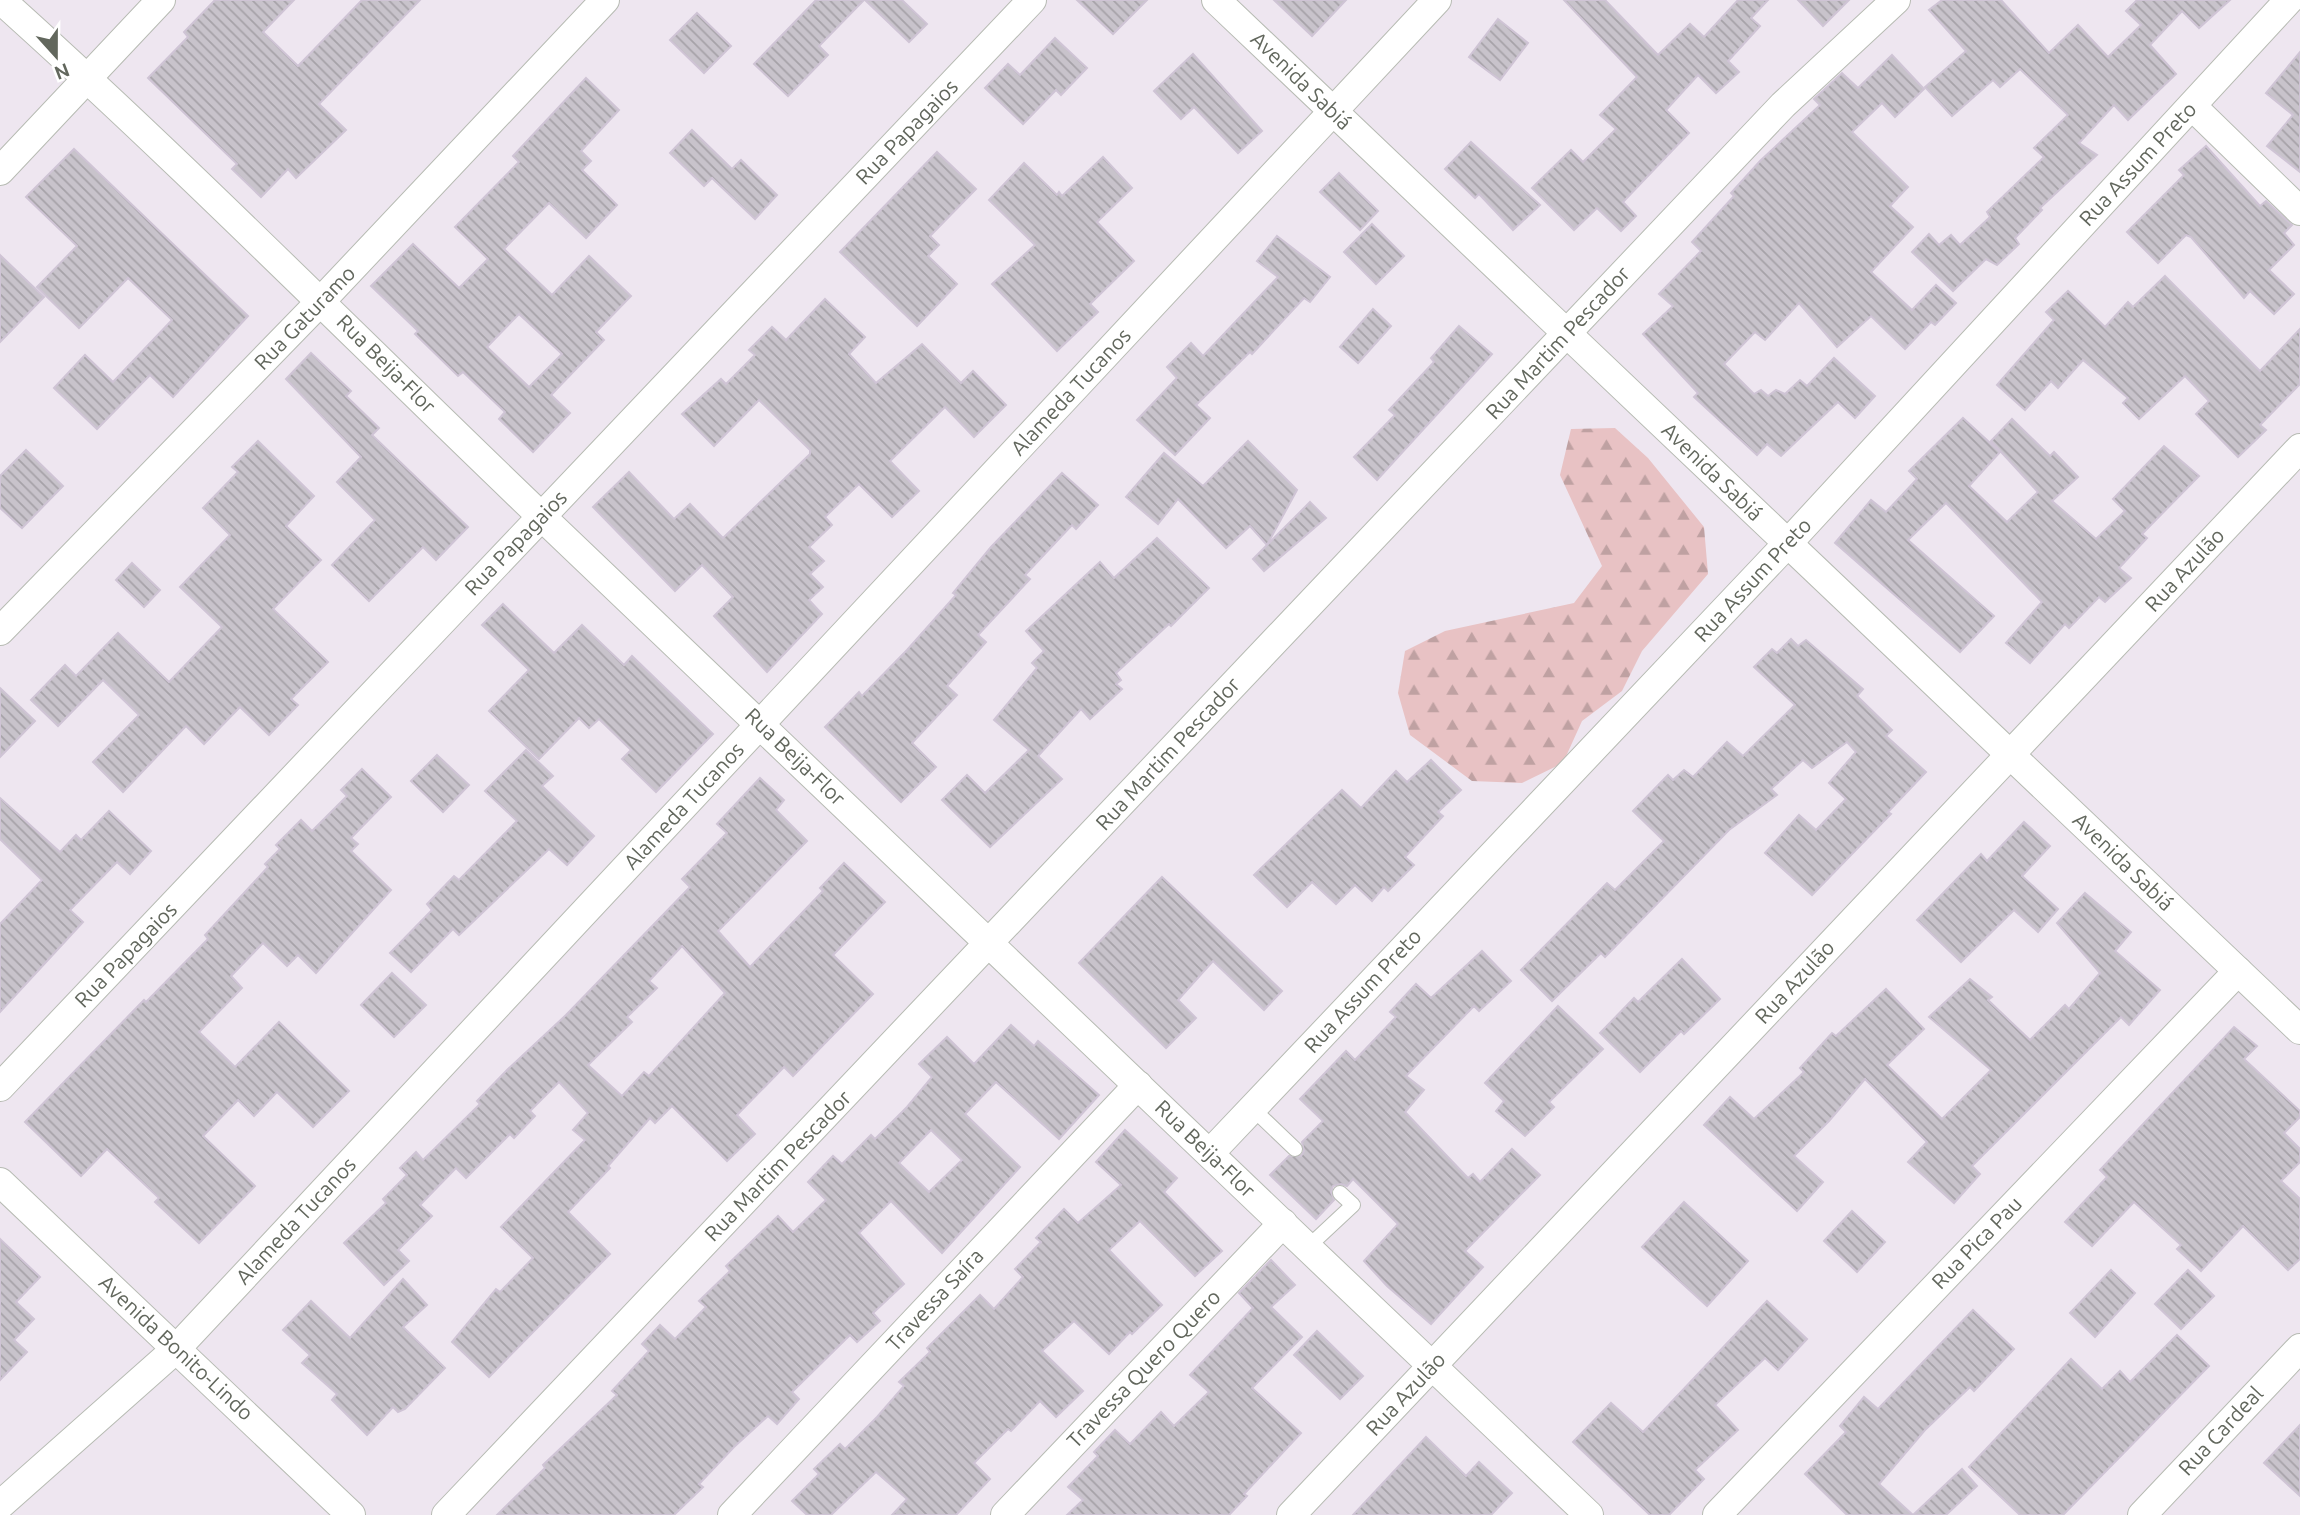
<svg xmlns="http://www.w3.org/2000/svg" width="2300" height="1515" font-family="Ubuntu,sans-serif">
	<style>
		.forest { fill: url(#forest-firs) }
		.building { fill: url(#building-back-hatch); stroke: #cfc4d5; stroke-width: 2; fill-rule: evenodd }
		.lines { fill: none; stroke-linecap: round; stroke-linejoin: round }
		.lane-casing { stroke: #b7bbb3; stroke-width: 16 }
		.street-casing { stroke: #b7bbb3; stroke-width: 30 }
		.lane { stroke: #fff; stroke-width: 14 }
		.street { stroke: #fff; stroke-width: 28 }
		.labels { text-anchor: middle; stroke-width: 5; stroke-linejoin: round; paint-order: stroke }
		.street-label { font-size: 21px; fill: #62675d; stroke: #fff }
	</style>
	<defs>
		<pattern id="forest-firs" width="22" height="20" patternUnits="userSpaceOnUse" patternTransform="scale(1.75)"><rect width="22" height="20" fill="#e8c2c4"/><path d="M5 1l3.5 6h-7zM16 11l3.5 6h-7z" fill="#bfa1a2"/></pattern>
		<pattern id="building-back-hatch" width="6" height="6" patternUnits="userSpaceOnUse" patternTransform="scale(1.75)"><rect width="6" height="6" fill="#c8c3cb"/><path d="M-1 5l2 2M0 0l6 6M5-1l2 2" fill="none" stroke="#a6a2a8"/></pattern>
	</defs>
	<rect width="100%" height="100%" fill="#eee6f0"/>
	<polygon class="forest" points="1615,428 1648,458 1704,527 1708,574 1642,651 1622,691 1582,721 1563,763 1522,783 1472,781 1410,735 1398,693 1405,651 1445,631 1574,603 1602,566 1560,475 1571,429"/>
	<g class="building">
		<polygon points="215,0 294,0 263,32 298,66 362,0 420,0 319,104 346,130 296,178 288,169 261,197 232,169 237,164 148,78 188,37 184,32"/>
		<polygon points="816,0 864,0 819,46 828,55 788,96 754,64"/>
		<polygon points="865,0 902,0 927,24 909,42"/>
		<polygon points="1077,0 1147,0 1113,34"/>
		<polygon points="1274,0 1346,0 1312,36"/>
		<polygon points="1564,0 1605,0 1658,55 1690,24 1704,37 1738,0 1768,0 1751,18 1760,26 1728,61 1739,72 1716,93 1698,75 1666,110 1689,133 1623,202 1636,216 1621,231 1597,208 1574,230 1532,188 1571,150 1583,162 1616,129 1600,115 1637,77"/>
		<polygon points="1798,0 1849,0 1823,26"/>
		<polygon points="1942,0 2001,0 2049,53 2078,25 2108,57 2141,25 2126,11 2137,0 2230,0 2199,28 2182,11 2150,45 2176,74 2128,120 2114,105 2079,143 2097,155 2040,208 2042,210 2015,238 2019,244 1997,265 1986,259 1953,291 1912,252 1929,234 1939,245 1951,235 1960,245 1990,217 1987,212 2044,157 2034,148 2068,115 2020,69 2000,87 1993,80 1952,116 1925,87 1966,51 1929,10"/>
		<polygon points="697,13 731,46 704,73 670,40"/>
		<polygon points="1498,19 1528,43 1500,80 1469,57"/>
		<polygon points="1055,38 1087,68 1061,95 1056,90 1023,124 985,88 1008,64 1020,75"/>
		<polygon points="2300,52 2300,172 2267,146 2293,115 2266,93"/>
		<polygon points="1193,54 1262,131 1238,153 1194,107 1181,119 1154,91"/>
		<polygon points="1892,55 1924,89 1895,117 1882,103 1852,132 1908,187 1890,206 1913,227 1871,272 1912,310 1936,285 1956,303 1935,325 1931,322 1905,349 1871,316 1837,347 1799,303 1765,340 1755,332 1724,364 1754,394 1761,390 1768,396 1776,390 1785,394 1800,380 1807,386 1834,358 1875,396 1855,418 1838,402 1781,456 1767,444 1757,455 1694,397 1698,393 1643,334 1673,306 1659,294 1701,251 1692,242 1734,196 1731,193 1760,161 1820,105 1814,99 1842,73 1858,88"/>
		<path d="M586,78l33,32 -38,41 10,10 -9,9 35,35 -31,33 -37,-35 -45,46 48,46 37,-39 42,40 -35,36 8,8 -53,55 19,18 -37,39 -34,-33 6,-7 -42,-40 -5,4 -43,-42 3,-3 -47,-45 42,-42 46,44 29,-29 -33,-32 64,-65 -6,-6zM519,314l43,40 -33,33 -42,-40z"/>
		<polygon points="692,130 732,169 741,160 777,195 755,219 712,178 704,186 670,153"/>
		<polygon points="1471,142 1540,205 1513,230 1479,194 1475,198 1445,169"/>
		<polygon points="2206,146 2260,206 2266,201 2292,225 2284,233 2294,245 2269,270 2294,294 2274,314 2250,291 2244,298 2191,237 2186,235 2158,263 2127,232 2184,175 2179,170"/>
		<polygon points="74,149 248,316 173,397 150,375 97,429 54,388 85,355 113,382 172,320 128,278 79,328 37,287 77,246 26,197"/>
		<polygon points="937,152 976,189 930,236 939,245 928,256 957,284 917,326 840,252"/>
		<polygon points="1103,157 1132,188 1097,222 1134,261 1090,304 1098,312 1057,351 992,284 1035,245 989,200 1024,163 1057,195 1059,192 1062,196"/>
		<polygon points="1339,173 1378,211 1360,230 1320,192"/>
		<polygon points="1372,224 1404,256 1376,284 1344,252"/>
		<polygon points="1277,236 1330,277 1310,302 1304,298 1252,354 1250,352 1196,405 1210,418 1175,455 1137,420 1177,378 1167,367 1191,343 1203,356 1278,277 1257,261"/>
		<polygon points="0,255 44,297 0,342"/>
		<polygon points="2165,276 2260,371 2300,329 2300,384 2260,425 2266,430 2238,457 2196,414 2209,401 2185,376 2139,419 2123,403 2128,398 2083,360 2058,388 2051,381 2025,410 1997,385 2054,320 2046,312 2068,291 2105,327 2128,302 2133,307"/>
		<polygon points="825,299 865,337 849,354 876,383 922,344 961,383 973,371 1006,405 974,437 945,407 890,461 919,491 892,517 859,484 825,517 832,525 809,547 824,561 810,574 823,587 809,600 822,614 767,672 714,616 733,597 702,565 675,591 593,507 629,472 674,519 690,504 723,538 810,454 810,450 759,400 714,446 682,414 721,379 726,384 755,355 749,350 772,327 786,340"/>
		<polygon points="1373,309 1391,326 1358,363 1340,347"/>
		<polygon points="1459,326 1492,354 1377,480 1354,457 1395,415 1389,410 1434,362 1431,358"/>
		<polygon points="311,353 351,391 346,396 379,428 372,435 468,527 436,560 423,547 369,601 332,565 375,520 337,482 361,457 286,379"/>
		<polygon points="1963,418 2000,452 1969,486 2007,522 2038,492 1991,441 2012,419 2050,456 2054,452 2078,477 2052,501 2096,539 2125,511 2113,499 2164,446 2199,476 2142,534 2147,538 2119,568 2131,578 2105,602 2099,597 2069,628 2065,624 2030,663 2006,643 2042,602 1946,503 1908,540 1994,616 1960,652 1835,543 1871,500 1886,512 1917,479 1909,471"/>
		<polygon points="258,441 314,496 286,526 321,560 273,609 328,662 291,699 298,705 269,735 240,707 204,744 186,726 123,792 93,762 139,715 103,680 58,726 31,700 65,665 76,676 118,633 169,682 222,627 180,587 230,535 203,508 238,472 232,467"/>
		<polygon points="1248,441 1297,490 1267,545 1250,526 1226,548 1178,499 1158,524 1126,497 1164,453 1203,486"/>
		<polygon points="26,450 63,486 22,528 0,508 0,476"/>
		<polygon points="1062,473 1098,505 1076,529 1072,525 1025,575 1030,579 978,635 986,642 947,686 957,695 912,743 936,767 901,802 825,727 859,692 862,696 907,650 956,595 953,593 991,547"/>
		<polygon points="1310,502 1326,518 1264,571 1253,559"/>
		<polygon points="1157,538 1209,588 1171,626 1169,624 1116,673 1121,680 1116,684 1122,689 1090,719 1081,709 1038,756 1062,779 990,847 942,800 967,775 985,793 1029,750 994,720 1037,668 1032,663 1044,651 1026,631 1100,562 1114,578"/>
		<polygon points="132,563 160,590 144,607 116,580"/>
		<polygon points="503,604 554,653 582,625 624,665 632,656 713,734 656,792 622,759 631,750 599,719 589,728 579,718 539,759 489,711 529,670 482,625"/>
		<polygon points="1791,639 1798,646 1806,640 1863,689 1857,696 1892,730 1886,736 1926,772 1888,812 1891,814 1812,895 1765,853 1799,815 1816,830 1846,799 1829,783 1856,752 1847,742 1812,768 1803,760 1771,789 1777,795 1729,830 1605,957 1601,953 1552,1001 1521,970 1607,883 1615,890 1664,841 1633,811 1668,775 1673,780 1684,770 1693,777 1727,742 1743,756 1795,705 1754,667 1772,649 1777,653"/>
		<polygon points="0,688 35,721 0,757"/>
		<polygon points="526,750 553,776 542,786 594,836 567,865 549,849 459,935 453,929 411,972 390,953 432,910 427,904 454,876 459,880 517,821 485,791"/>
		<polygon points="437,755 469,785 443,812 411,781"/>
		<polygon points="1431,760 1461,790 1438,812 1443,816 1405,857 1414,865 1388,891 1384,887 1372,901 1355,885 1336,904 1312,882 1287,907 1254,875 1342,790 1361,808 1396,771 1407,782"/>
		<polygon points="362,769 391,797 351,838 358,844 351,851 391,890 316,973 298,955 287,966 263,943 231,976 242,988 199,1032 235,1067 279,1022 349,1091 313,1127 277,1092 254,1116 238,1100 203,1136 255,1186 199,1243 155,1202 159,1198 107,1149 81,1176 25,1122 144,1000 146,1002 208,939 205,935 268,867 265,864 280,849 276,845 301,820 312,831 347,796 341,790"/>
		<path d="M760,778l24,22 -8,10 31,31 -89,90 32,36 73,-76 -3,-3 24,-25 41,39 -52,53 40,39 -80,82 -9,-9 -47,48 18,19 -28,27 -55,-55 -17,17 -5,-5 -42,48 2,2 -42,44 42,42 -121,123 -37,-35 44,-53 4,3 33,-34 -32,-31 84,-87 -12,-10 15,-17 -29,-31 -29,29 5,5 -21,22 -4,-4 -44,44 -10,-10 -36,37 12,11 -34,34 11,11 -25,24 -40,-42 42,-40 -3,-4 24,-24 -7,-7 16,-16 7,8 57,-56 -3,-3 31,-32 58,-54 124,-128 -8,-8 45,-46 -10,-9zM682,946l43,47 -76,83 -5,-4 -22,24 -34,-31 44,-43 -5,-5 30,-29 -8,-7z"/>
		<polygon points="0,798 60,852 76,835 81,840 109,811 151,851 130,874 117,862 70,910 83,922 0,1012 0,924 42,880 0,839"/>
		<polygon points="2024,822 2050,846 2022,876 2058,909 2038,932 2014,910 1961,962 1917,920 1981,854 1987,861"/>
		<polygon points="1162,877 1282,991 1264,1010 1213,961 1178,1000 1196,1018 1166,1048 1079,963"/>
		<polygon points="2085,893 2131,932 2115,951 2160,990 2129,1025 2121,1017 1972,1166 1980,1174 1954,1203 1908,1162 1927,1142 1865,1079 1829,1121 1794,1156 1823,1182 1797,1211 1704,1125 1730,1097 1754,1119 1804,1072 1800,1068 1832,1033 1836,1036 1886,989 1924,1029 1887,1065 1942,1119 1991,1070 1929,1017 1970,979 1992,997 1988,1000 2030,1040 2065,1005 2069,1009 2100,973 2057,923"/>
		<polygon points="1482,951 1511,981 1479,1011 1474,1006 1406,1076 1424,1090 1405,1112 1468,1178 1473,1174 1480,1182 1512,1149 1540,1175 1465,1251 1483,1267 1431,1324 1387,1286 1364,1261 1398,1224 1353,1179 1347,1186 1341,1184 1333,1186 1331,1192 1334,1200 1316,1219 1270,1175 1289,1156 1301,1156 1304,1151 1302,1142 1323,1121 1300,1099 1346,1051 1355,1060 1396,1017 1390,1012 1416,984 1431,998"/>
		<polygon points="1682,959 1720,999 1684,1034 1681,1031 1640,1072 1600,1033 1634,998 1638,1002"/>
		<polygon points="392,973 426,1005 394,1037 361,1005"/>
		<polygon points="1558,1006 1603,1049 1549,1102 1554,1107 1525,1136 1496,1111 1504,1101 1485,1083"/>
		<path d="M1011,1025l23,21 4,-5 61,54 -40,44 -63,-57 -31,32 55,53 -78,86 -51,-52 -32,32 45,51 -31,29 7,8 -23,21 -7,-7 -58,57 7,7 -22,25 -9,-8 -34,31 -35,37 4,3 -29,28h-177l48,-47 -2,-3 74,-70 -5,-4 37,-40 -7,-7 18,-19 15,14 31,-32 -7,-6 31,-30 -4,-5 52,-50 15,16 33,-32 -18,-18 25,-26 9,8 29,-29 4,4 32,-32 25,-30 -13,-13 28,-27 27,27zM931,1130l31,30 -33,32 -30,-29z"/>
		<polygon points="2234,1027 2257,1046 2244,1059 2300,1111 2300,1117 2284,1133 2300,1149 2300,1162 2281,1181 2300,1199 2300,1259 2288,1270 2243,1226 2201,1271 2177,1249 2181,1245 2134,1202 2092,1246 2065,1222 2107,1177 2100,1170"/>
		<polygon points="1125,1130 1177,1178 1164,1192 1222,1251 1195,1276 1140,1221 1109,1250 1162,1305 1132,1334 1130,1332 1109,1354 1074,1321 1042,1351 1083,1391 1056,1417 1040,1401 1011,1431 1008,1429 974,1463 990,1479 956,1515 892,1515 907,1499 876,1472 831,1515 807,1515 792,1501 819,1474 814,1469 840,1444 845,1449 877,1417 904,1386 899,1382 930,1352 927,1348 980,1295 994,1309 1023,1277 1015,1269 1041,1242 1036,1238 1064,1209 1078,1223 1121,1185 1096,1162"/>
		<polygon points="1684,1202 1748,1261 1707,1306 1642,1247"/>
		<polygon points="1852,1211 1885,1242 1857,1272 1824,1241"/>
		<polygon points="0,1239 40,1277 16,1302 34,1319 14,1340 27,1352 0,1380"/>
		<polygon points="1271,1260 1295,1285 1271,1307 1302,1337 1252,1388 1301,1433 1244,1494 1247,1496 1229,1515 1067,1515 1083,1500 1068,1487 1098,1456 1094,1452 1115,1430 1130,1444 1161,1412 1174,1426 1209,1392 1190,1375 1253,1308 1239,1293"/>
		<polygon points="2111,1270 2135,1293 2095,1337 2070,1313"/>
		<polygon points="2188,1270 2214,1296 2181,1329 2155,1304"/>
		<polygon points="403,1279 427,1305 403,1327 445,1368 405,1409 398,1412 393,1407 367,1435 332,1400 337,1394 302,1363 310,1355 283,1330 311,1301 350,1338"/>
		<polygon points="1767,1301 1807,1339 1778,1370 1765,1358 1715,1405 1738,1430 1695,1470 1704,1479 1669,1515 1650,1515 1573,1442 1611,1403 1643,1432"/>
		<polygon points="1973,1310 2014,1349 1974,1391 1970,1387 1925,1430 1879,1484 1913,1515 1847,1515 1805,1474 1846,1432 1840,1426 1864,1397 1878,1409"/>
		<polygon points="1317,1331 1363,1376 1340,1399 1294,1355"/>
		<polygon points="2177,1335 2209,1366 2063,1515 2020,1515 1969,1467 2071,1359 2102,1389 2120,1371 2130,1382"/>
		<polygon points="2300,1425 2300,1496 2264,1463"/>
		<polygon points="1426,1437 1466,1476 1479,1462 1512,1493 1491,1515 1353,1515"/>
		<polygon points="1962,1469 1977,1486 1946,1515 1913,1515"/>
	</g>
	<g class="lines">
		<defs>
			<g id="lane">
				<polyline points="1252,1108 1295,1149"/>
				<polyline points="1308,1247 1353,1205 1340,1193"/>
			</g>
			<g id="street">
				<path d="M1,0c186,167 361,345 542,518 347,334 697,665 1046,997"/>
				<polyline points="1216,0 2300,1030"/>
				<polyline points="2192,106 2300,211"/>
				<polyline points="0,171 161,0"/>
				<polyline points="0,631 321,301 605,0"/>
				<polyline points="0,1087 1032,0"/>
				<polyline points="1210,1153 1788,543 2289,0"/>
				<polyline points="0,1182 351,1515"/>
				<polyline points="0,1505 176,1349 1437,0"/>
				<polyline points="446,1515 1783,105 1896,0"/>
				<polyline points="732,1515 1138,1085"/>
				<polyline points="1005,1515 1283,1223"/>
				<polyline points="1291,1515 2300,448"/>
				<polyline points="1717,1515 2238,971"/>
				<polyline points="2142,1515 2300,1348"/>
			</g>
		</defs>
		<use href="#lane" class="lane-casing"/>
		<use href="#street" class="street-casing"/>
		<use href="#lane" class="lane"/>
		<use href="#street" class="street"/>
	</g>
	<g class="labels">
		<g class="street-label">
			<text transform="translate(1301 81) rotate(44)" y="7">Avenida Sabiá</text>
			<text transform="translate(907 132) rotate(-46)" y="7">Rua Papagaios</text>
			<text transform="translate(2138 164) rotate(-47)" y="7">Rua Assum Preto</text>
			<text transform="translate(305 318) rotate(-46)" y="7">Rua Gaturamo</text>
			<text transform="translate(1558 343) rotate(-47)" y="7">Rua Martim Pescador</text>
			<text transform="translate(386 364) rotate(45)" y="7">Rua Beija-Flor</text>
			<text transform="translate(1071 392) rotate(-47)" y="7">Alameda Tucanos</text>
			<text transform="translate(1712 472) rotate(44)" y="7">Avenida Sabiá</text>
			<text transform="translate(516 543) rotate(-46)" y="7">Rua Papagaios</text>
			<text transform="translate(2185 570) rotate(-47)" y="7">Rua Azulão</text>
			<text transform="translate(1753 580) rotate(-47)" y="7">Rua Assum Preto</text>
			<text transform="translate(1168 754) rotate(-47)" y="7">Rua Martim Pescador</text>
			<text transform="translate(795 757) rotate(44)" y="7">Rua Beija-Flor</text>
			<text transform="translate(684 806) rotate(-47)" y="7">Alameda Tucanos</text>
			<text transform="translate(2123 862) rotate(44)" y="7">Avenida Sabiá</text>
			<text transform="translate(126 955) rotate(-46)" y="7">Rua Papagaios</text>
			<text transform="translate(1795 982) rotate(-47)" y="7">Rua Azulão</text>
			<text transform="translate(1363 991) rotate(-47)" y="7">Rua Assum Preto</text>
			<text transform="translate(1205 1149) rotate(44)" y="7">Rua Beija-Flor</text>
			<text transform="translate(778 1166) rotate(-46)" y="7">Rua Martim Pescador</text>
			<text transform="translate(296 1221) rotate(-47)" y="7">Alameda Tucanos</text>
			<text transform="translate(1977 1243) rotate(-46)" y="7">Rua Pica Pau</text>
			<text transform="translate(935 1300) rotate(-47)" y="7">Travessa Saíra</text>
			<text transform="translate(176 1348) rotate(43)" y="7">Avenida Bonito-Lindo</text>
			<text transform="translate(1144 1369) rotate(-46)" y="7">Travessa Quero Quero</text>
			<text transform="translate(1406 1394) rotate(-47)" y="7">Rua Azulão</text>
			<text transform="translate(2221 1431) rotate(-47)" y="7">Rua Cardeal</text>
		</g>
	</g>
	<g transform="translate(56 56) rotate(159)" stroke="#ffffff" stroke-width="5" paint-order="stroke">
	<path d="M0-5L12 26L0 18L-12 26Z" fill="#62675d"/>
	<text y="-10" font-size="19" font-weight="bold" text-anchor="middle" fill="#62675d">N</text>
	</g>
</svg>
